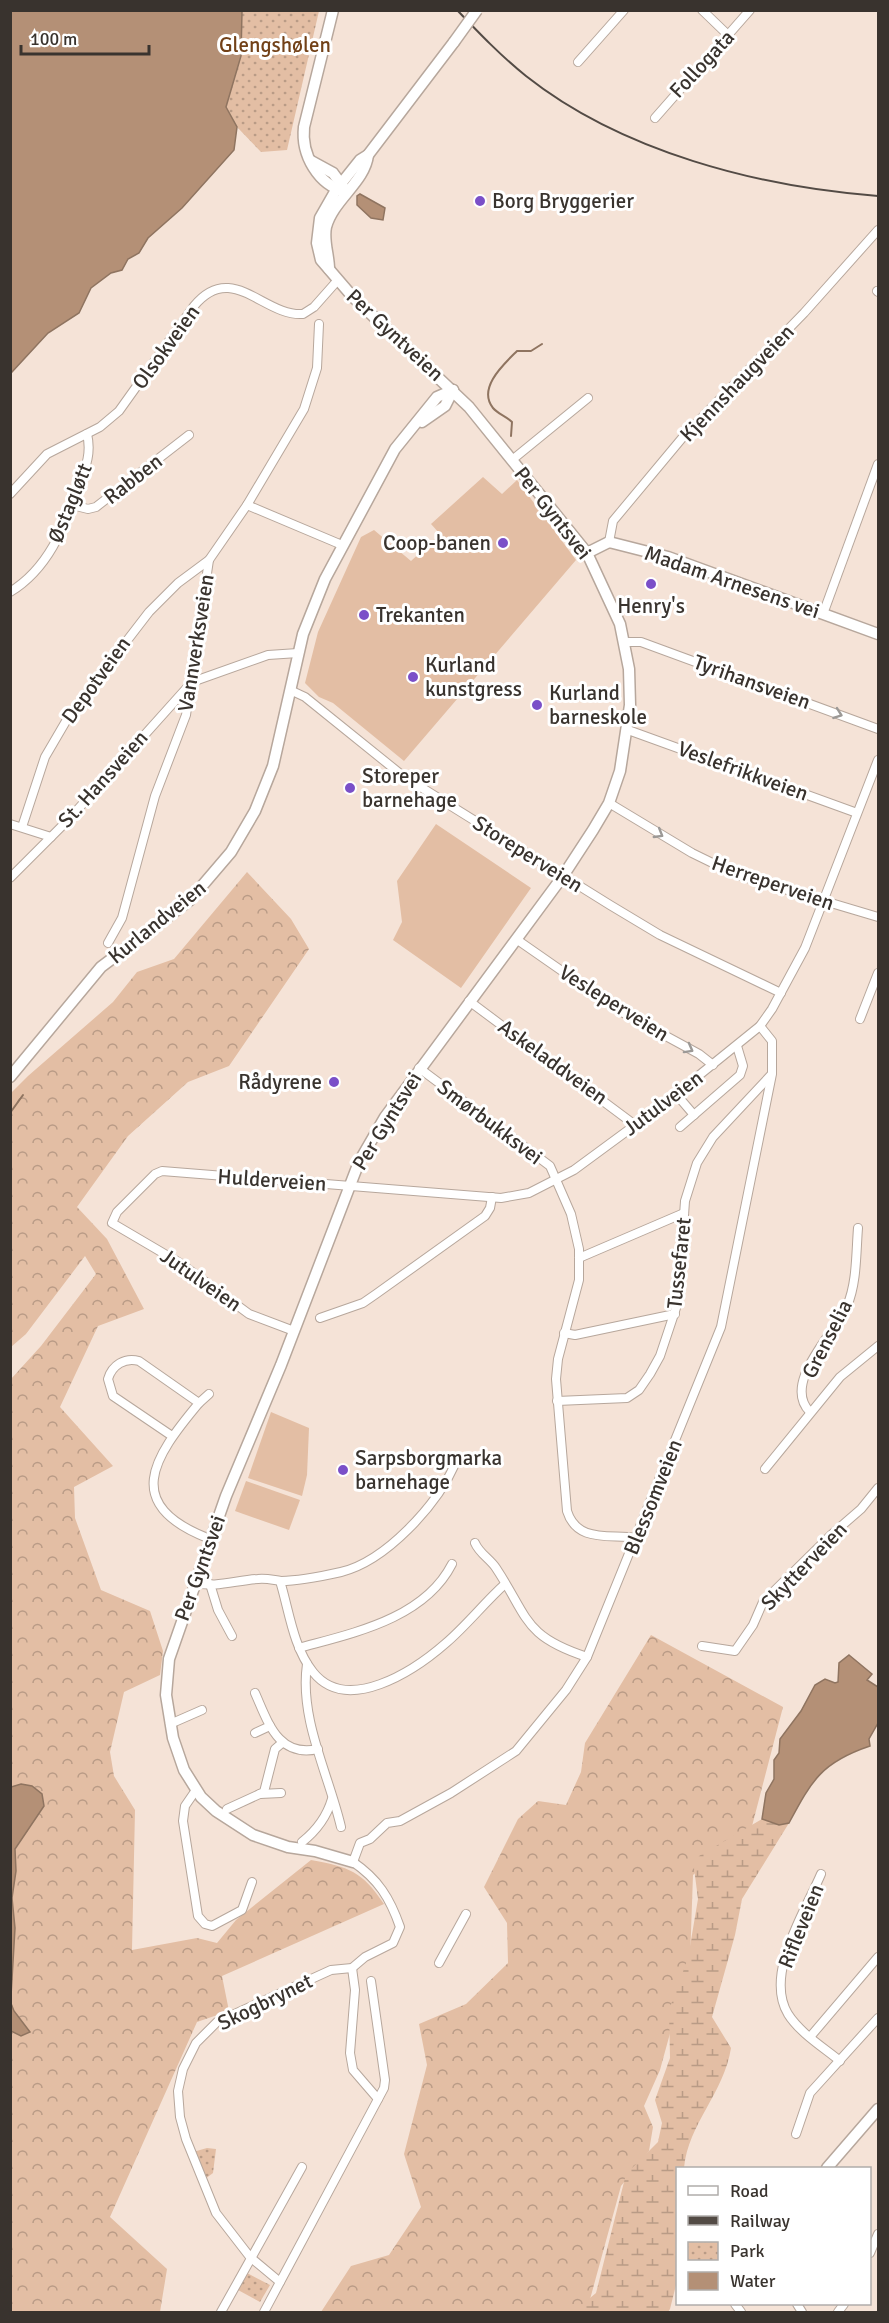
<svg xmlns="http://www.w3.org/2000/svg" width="889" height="2323" font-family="Signika,sans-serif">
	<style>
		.forest { fill: url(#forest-crowns) }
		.wetland { fill: url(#wetland-marsh) }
		.park { fill: url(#park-dots) }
		.pitch { fill: #e3bea4 }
		.water { fill: #b49076; stroke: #8f7460; stroke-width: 1.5 }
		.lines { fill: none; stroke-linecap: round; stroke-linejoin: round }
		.stream { stroke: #8f7460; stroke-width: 2 }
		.street-casing { stroke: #b7a79c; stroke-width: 10 }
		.secondary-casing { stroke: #b7a79c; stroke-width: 13 }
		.street { stroke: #fff; stroke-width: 8 }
		.secondary { stroke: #fff; stroke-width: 10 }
		.rail { stroke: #534b45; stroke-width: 2 }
		.secondary-bridge-casing { stroke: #b7a79c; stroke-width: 13; stroke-linecap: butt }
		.secondary-bridge { stroke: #fff; stroke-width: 10 }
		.oneway { stroke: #9c9996 }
		.poi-dot { fill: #7a4fc8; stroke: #fff; stroke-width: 2 }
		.labels { text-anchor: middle; stroke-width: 6; stroke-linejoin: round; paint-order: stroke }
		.park-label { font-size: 21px; fill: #724118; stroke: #fff }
		.street-label { font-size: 21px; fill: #39332e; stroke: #fff }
		.poi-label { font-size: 21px; fill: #39332e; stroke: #fff; text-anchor: start }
	</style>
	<defs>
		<pattern id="forest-crowns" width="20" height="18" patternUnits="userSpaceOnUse" patternTransform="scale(1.5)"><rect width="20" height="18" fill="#e3bea4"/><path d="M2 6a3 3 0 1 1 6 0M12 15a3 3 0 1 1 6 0" fill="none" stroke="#b99b86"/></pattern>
		<pattern id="wetland-marsh" width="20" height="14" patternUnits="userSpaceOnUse" patternTransform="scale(1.5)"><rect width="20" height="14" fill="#e3bea4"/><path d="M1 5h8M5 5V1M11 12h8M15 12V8" fill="none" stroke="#b99b86"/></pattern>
		<pattern id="park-dots" width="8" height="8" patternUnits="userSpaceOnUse" patternTransform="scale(1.5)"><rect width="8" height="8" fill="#e3bea4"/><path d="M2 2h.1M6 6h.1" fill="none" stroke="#b99b86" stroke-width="1.8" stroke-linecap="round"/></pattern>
	</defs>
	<rect width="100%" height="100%" fill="#f5e3d7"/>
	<g class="forest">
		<path d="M247,872l44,47 18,30 -80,117 -41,16 -60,54 -51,71 30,32 37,70 -46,17 -38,81 53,59 -39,21 1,31 26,72 49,21 13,40 -3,24 -36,17 -14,60 4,24 21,34 -3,140 65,-12 20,5 19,-23 75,-60c38,7 51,11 73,44l-162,72 7,35 -32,11 -87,195 57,52 -7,43h-149v-933l30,-33 55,-72 -11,-18 -59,78 -15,13 -1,-253 18,-18 85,-74 24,-30 37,-13z"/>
		<polygon points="651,1635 783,1707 751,1830 717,1853 693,1875 690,1960 660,2070 644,2106 653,2127 649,2151 621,2186 589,2303 576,2312 321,2312 351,2266 389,2255 421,2207 404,2154 427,2065 419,2024 466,2004 508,1963 507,1923 484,1887 518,1819 538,1801 566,1805 581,1772 585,1743"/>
	</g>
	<path class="wetland" d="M762,1819l17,6 10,-2 -47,76 -7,36 -23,82 19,31c-7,45 -43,76 -47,120h-6l-1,113 -7,28 -2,3h-95l23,-19 30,-119 32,-32 4,-19 -7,-23 15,-42 -1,-48 19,-52 10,-59 -4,-31 5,-12z"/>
	<g class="park">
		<polygon points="242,11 319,11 287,150 261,152 237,127 226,107 241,56"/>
		<polygon points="207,2148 216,2149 213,2173 205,2179 193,2152"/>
		<polygon points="247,2273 270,2285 260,2302 238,2290"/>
	</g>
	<g class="pitch">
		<polygon points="483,477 502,494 517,480 576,560 404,761 333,703 319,697 305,683 318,632 361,537 374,530 411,561 440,534 431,524"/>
		<polygon points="436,824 531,888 461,988 393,940 402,922 397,881"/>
		<polygon points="271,1412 309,1428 307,1475 302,1496 248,1478"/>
		<polygon points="246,1481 300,1500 289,1530 235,1511"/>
	</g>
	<g class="water">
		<polygon points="11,10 242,11 241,56 226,107 237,127 234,150 182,208 148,238 139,253 128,259 122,270 111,273 91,288 79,313 48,333 11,373"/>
		<polygon points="360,194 385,208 383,220 371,218 357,205 357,196"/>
		<path d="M849,1655l23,19 -5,6 11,7v36l-9,16 1,7c-48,16 -58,34 -81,77l-10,2 -17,-6 4,-26 8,-14v-19l5,-7 1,-14 21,-28 14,-26 10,-6 10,4 3,-1 1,-19z"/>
		<polygon points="21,1784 32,1786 42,1794 44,1806 15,1849 16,1871 12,1898 15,1928 11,1996 11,1787"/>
		<polygon points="10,2001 14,2011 30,2032 21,2036 11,2031"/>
	</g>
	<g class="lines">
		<g class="stream">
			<path d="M511,436l1,-14c-6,-6 -14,-8 -19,-14 -16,-20 11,-44 24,-57h14l11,-7"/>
			<polyline points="10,1113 23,1095"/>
		</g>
		<defs>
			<g id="street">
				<polyline points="702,10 728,35"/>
				<polyline points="578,62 624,10"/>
				<polyline points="655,118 750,10"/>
				<polyline points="877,291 878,292"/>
				<polyline points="512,460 588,398"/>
				<path d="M10,494l37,-40 53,-27 19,-16 75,-105c38,-46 70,11 109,8l11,-7 23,-26"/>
				<polyline points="72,505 88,509 96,507 189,435"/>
				<polyline points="247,505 342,545"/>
				<polyline points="609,542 613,521 683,437 804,313 878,230"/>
				<path d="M10,592c38,-23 54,-64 68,-104 7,-19 14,-34 9,-54"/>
				<polyline points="823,614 878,464"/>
				<polyline points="625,642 641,642 878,729"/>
				<polyline points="290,690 305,697 403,776 610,905 660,935 781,993"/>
				<polyline points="628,730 857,813"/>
				<polyline points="609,803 692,853 737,875 878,917"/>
				<polyline points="10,824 51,837"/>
				<polyline points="22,827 45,757 69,716 149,612 178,583 209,560"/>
				<polyline points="10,878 70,818 192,682 268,655 298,653"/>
				<polyline points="516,939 618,1010 699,1054 713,1065"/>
				<polyline points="108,943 122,918 155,796 186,715 209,560 247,505 304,409 317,368 319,324"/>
				<polyline points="469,1001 635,1125"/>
				<polyline points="860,1019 878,973"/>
				<path d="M419,1068l131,98 21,48 8,35v31l-21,79 -2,20 11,132c10,32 42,23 69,27"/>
				<polyline points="676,1094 694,1115"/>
				<polyline points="680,1127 740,1075 743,1066 737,1046"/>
				<polyline points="579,1258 684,1213"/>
				<polyline points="320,1318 363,1303 376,1294 485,1216 490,1208 492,1197"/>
				<polyline points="294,1331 249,1314 180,1263 112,1223 117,1212 155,1174 162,1171 501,1198 529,1193 574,1170 661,1106 760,1026 772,1009 805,948 878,760"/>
				<polyline points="564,1333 575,1335 675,1314"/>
				<polyline points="557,1401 627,1398 639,1390 650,1374 660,1356 678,1302 685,1201 697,1163 713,1137 771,1075"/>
				<polyline points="199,1403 209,1394"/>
				<path d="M810,1412c-29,-29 25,-79 37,-106 10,-23 9,-53 11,-78"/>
				<path d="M172,1436l-59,-40 -5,-17c4,-14 17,-22 31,-18l60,42c-46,55 -78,102 11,136"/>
				<polyline points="765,1469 840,1377 878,1346"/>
				<path d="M475,1543c4,10 15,16 21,25 33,50 27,68 91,89"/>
				<path d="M280,1581c9,29 13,66 33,91 34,43 101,-1 133,-29 21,-18 38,-40 59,-59"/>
				<path d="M194,1583c21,5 43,-3 64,-4 8,-1 15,1 23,2 18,0 42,-5 60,-9 45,-11 96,-67 114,-108"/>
				<polyline points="210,1584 218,1610 232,1636"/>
				<polyline points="702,1646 735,1651 753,1625 763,1602 831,1535 861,1509 878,1488"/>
				<path d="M299,1648c54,-15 125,-29 153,-84"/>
				<path d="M307,1664c-8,55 22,111 34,163"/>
				<path d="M255,1693c13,29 23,65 63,56"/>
				<polyline points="170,1724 202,1710"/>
				<polyline points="255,1733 270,1726"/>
				<polyline points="196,1790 185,1806 183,1821 198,1916 205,1924 212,1926 242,1910 252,1882"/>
				<polyline points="260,1794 281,1793"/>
				<polyline points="227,1809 264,1792 275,1749 282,1743"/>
				<path d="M302,1842c14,-11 25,-26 30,-43"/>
				<path d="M821,1874c-16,38 -57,100 -33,140 12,19 35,33 52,47"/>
				<polyline points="439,1963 466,1914"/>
				<polyline points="352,1968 355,1990 350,2053 353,2070 378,2099"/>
				<polyline points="810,2037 878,1957"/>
				<polyline points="796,2134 810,2093 878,2018"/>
				<polyline points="870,2253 878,2234"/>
				<path d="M280,2282l-30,-25 -34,-44 -30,-74 -6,-22 -2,-26 5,-22 13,-26 21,-21 114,-52 21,-2 13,-11 28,-14 7,-16c-10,-29 -22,-48 -47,-65l7,-19 10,-4 17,-16 13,-2 51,-28 65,-42 50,-61 21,-33 134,-330 51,-253v-33l-12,-15"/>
				<polyline points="735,2304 741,2312"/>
				<polyline points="797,2304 802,2312"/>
				<polyline points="221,2312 302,2167"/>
				<polyline points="264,2312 384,2088 385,2080 371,1981"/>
				<polyline points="838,2312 844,2304"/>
			</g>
			<g id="secondary">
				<path d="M333,10l-29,117c-3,28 14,58 42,65"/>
				<polyline points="311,161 333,173 344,188"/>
				<path d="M329,269c0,-14 -6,-28 -3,-42 7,-27 39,-45 42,-72"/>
				<polyline points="422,422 445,406 453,390"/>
				<polyline points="587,553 609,542 668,557 878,634"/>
				<polyline points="10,1077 101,967 190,900 231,852 255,811 273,766 303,634 325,579 395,449 437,397 453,390"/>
				<polyline points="353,1862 315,1851 288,1847 253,1835 216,1811 201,1797 184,1770 173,1738 166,1695 169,1659 226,1496 281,1365 359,1162 385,1117 563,876 593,830 609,803 620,771 630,705 629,669 620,624 587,553 469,407 352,296 321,260 317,243 320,218 336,190 360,160 368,155 454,42"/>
				<polyline points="827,2168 878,2109"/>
			</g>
		</defs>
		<use href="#street" class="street-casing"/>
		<use href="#secondary" class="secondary-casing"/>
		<use href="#street" class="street"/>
		<use href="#secondary" class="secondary"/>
		<path class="rail" d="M457,10c22,23 44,46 69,66 96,76 233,111 352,120"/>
		<defs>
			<polyline id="secondary-bridge" points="454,42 477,10"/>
		</defs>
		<use href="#secondary-bridge" class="secondary-bridge-casing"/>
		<use href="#secondary-bridge" class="secondary-bridge"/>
	</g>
	<defs><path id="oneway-chevron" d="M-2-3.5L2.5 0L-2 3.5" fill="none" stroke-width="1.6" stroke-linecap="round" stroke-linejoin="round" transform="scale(1.5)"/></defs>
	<g class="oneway">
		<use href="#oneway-chevron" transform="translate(838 714) rotate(20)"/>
		<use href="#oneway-chevron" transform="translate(659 834) rotate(31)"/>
		<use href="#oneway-chevron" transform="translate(689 1049) rotate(29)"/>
	</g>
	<g class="poi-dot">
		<circle cx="480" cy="201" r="6"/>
		<circle cx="503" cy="543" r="6"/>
		<circle cx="651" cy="584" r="6"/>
		<circle cx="364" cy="615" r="6"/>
		<circle cx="413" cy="677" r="6"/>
		<circle cx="537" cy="705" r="6"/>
		<circle cx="350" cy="788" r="6"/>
		<circle cx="334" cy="1082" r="6"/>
		<circle cx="343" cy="1470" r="6"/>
	</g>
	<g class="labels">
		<g class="park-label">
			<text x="275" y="52">Glengshølen</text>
		</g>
		<g class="street-label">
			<text transform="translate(702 64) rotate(-47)" y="7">Follogata</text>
			<text transform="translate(395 335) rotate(43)" y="7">Per Gyntveien</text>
			<text transform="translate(166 347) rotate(-54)" y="7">Olsokveien</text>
			<text transform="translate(737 383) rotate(-46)" y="7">Kjennshaugveien</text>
			<text transform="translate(133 479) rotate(-38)" y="7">Rabben</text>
			<text transform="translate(70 503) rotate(-68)" y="7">Østagløtt</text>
			<text transform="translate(553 513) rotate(52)" y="7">Per Gyntsvei</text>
			<text transform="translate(732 582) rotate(19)" y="7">Madam Arnesens vei</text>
			<text transform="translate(196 643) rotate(-81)" y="7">Vannverksveien</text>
			<text transform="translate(96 680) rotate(-54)" y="7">Depotveien</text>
			<text transform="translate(752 682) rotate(20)" y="7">Tyrihansveien</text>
			<text transform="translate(743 771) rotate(20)" y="7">Veslefrikkveien</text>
			<text transform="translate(103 779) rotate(-48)" y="7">St. Hansveien</text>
			<text transform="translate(528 854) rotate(32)" y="7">Storeperveien</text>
			<text transform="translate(773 883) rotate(19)" y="7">Herreperveien</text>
			<text transform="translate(157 922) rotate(-39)" y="7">Kurlandveien</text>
			<text transform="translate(614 1003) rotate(32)" y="7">Vesleperveien</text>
			<text transform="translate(553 1062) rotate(36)" y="7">Askeladdveien</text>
			<text transform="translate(663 1103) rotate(-37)" y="7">Jutulveien</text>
			<text transform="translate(387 1121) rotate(-58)" y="7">Per Gyntsvei</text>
			<text transform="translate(490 1122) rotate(37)" y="7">Smørbukksvei</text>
			<text transform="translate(272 1180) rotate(4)" y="7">Hulderveien</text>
			<text transform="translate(679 1263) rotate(-84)" y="7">Tussefaret</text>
			<text transform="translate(201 1280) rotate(35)" y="7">Jutulveien</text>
			<text transform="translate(827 1339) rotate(-63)" y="7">Grenselia</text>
			<text transform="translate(653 1497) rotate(-68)" y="7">Blessomveien</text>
			<text transform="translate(804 1566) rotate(-46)" y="7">Skytterveien</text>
			<text transform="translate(200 1568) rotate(-70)" y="7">Per Gyntsvei</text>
			<text transform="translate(801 1926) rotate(-68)" y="7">Rifleveien</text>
			<text transform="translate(265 2002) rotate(-26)" y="7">Skogbrynet</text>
		</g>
		<g class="poi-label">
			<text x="492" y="208">Borg Bryggerier</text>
			<text x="491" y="550" text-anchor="end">Coop-banen</text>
			<text x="651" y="613" text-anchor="middle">Henry's</text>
			<text x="376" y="622">Trekanten</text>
			<text x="425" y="672">Kurland<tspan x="425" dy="24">kunstgress</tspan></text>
			<text x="549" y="700">Kurland<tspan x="549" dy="24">barneskole</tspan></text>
			<text x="362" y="783">Storeper<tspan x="362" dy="24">barnehage</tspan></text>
			<text x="322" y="1089" text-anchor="end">Rådyrene</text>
			<text x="355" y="1465">Sarpsborgmarka<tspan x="355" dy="24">barnehage</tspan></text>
		</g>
	</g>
	<rect width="889" height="2323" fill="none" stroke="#39332e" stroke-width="24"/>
	<rect x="676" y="2167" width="195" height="138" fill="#ffffff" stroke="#b0adab" stroke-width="1.5"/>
	<rect x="688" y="2186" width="30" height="9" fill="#ffffff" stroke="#b0adab" stroke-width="1.5"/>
	<text x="730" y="2197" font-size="18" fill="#39332e">Road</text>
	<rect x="688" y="2216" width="30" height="9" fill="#534b45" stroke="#b0adab" stroke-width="1.5"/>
	<text x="730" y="2227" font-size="18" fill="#39332e">Railway</text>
	<rect x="688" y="2242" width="30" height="18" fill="url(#park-dots)" stroke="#b0adab" stroke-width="1.5"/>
	<text x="730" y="2257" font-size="18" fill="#39332e">Park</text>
	<rect x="688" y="2272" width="30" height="18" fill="#b49076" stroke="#b0adab" stroke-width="1.5"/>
	<text x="730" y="2287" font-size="18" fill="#39332e">Water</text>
	<path d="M21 45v9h128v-9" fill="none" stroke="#39332e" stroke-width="3"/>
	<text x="30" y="45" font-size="18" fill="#39332e" stroke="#ffffff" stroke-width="4.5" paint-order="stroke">100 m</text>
</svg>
